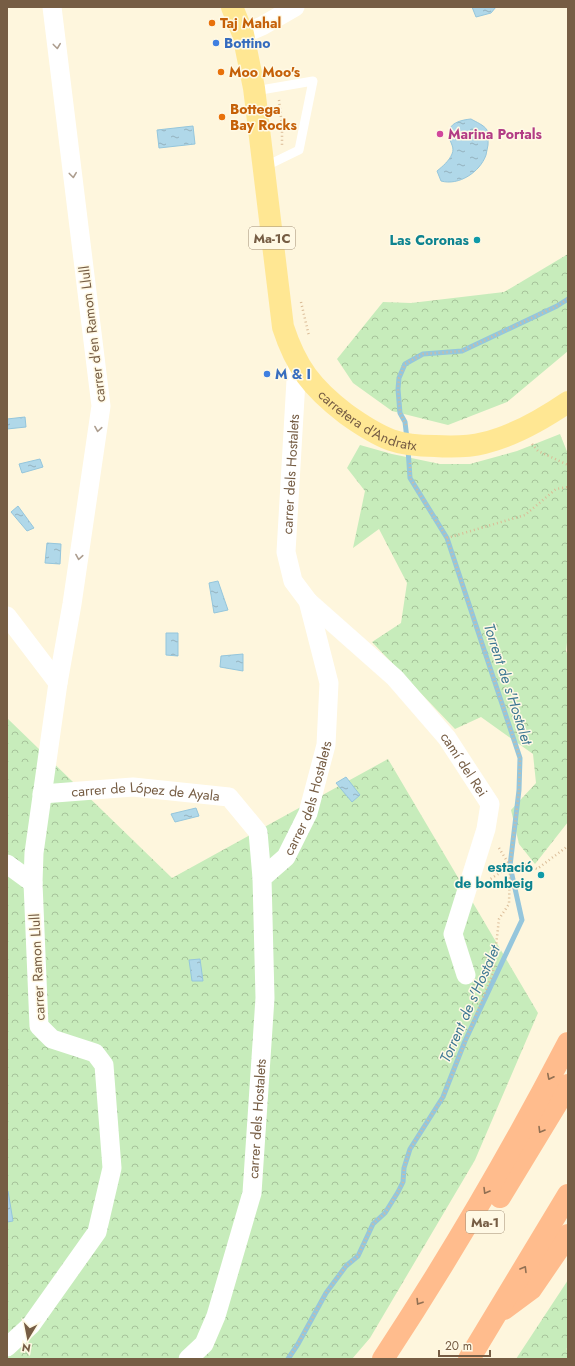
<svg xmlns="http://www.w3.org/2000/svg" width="575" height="1366" font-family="Jost,sans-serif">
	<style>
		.forest { fill: url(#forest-crowns) }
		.water { fill: url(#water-ripples); stroke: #95c6dc }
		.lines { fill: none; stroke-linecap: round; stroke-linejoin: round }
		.stream { stroke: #95c6dc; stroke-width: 5 }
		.path { stroke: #dabb96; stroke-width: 2.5; stroke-dasharray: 1 3; stroke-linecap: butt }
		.lane { stroke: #fff; stroke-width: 9 }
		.street { stroke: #fff; stroke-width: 19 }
		.primary { stroke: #ffe793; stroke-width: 22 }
		.highway { stroke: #ffbc8d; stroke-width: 22 }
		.oneway { stroke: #ad9e8f }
		.oneway2 { stroke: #917053 }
		.food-dot { fill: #e8710a; stroke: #fff9e5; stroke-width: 1.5 }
		.shop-dot { fill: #3f7fe0; stroke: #fff9e5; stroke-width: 1.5 }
		.hotel-dot { fill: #d1479c; stroke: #fff9e5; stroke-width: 1.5 }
		.culture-dot { fill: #0f9aa8; stroke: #fff9e5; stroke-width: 1.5 }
		.labels { text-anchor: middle; stroke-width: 3; stroke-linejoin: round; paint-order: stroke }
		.shield { fill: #fff9e5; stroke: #9f8c74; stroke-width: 1 }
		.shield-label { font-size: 13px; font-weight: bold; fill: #765d44 }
		.food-label { font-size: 14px; font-weight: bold; fill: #c56008; stroke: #fff9e5; text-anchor: start }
		.shop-label { font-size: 14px; font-weight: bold; fill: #366cbe; stroke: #fff9e5; text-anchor: start }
		.hotel-label { font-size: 14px; font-weight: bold; fill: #b23c85; stroke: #fff9e5; text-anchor: start }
		.culture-label { font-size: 14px; font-weight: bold; fill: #0d838f; stroke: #fff9e5; text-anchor: end }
		.street-label { font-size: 14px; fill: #765d44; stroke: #fff9e5 }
		.water-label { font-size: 15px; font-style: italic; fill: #3e7893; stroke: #fff9e5 }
	</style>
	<defs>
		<pattern id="forest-crowns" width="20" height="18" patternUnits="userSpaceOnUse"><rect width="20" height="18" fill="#c7ecbb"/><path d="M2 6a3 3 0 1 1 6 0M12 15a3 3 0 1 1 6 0" fill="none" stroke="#a6c29a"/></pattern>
		<pattern id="water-ripples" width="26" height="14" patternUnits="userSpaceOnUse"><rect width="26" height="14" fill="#b0d8e9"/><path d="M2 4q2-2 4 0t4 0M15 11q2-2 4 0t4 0" fill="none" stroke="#94b2be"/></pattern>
	</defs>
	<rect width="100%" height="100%" fill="#fef6dd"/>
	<g class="forest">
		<polygon points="568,254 568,351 507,402 448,425 392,411 353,383 337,359 383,302 411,303 504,292"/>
		<polygon points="560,434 568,454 568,634 566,651 568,655 568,822 535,864 519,844 511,810 536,783 533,754 481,717 455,729 372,642 401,623 407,583 379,529 353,548 365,491 347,468 360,445 392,454 440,464 470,464 517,451"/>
		<polygon points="7,718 172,878 388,759 538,1013 475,1160 370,1338 352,1359 7,1359"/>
		<polygon points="568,1280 568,1346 566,1350 568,1348 568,1359 516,1359"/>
	</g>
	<g class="water">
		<polygon points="472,7 496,7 491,13 476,17"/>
		<path d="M471,119c5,3 13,6 16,11 2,4 1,11 1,15 -1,3 -1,7 -2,10 -6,17 -27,31 -45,26l-4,-10c6,-5 12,-10 15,-17 3,-7 -2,-11 -3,-18 -2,-13 12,-16 22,-17z"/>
		<polygon points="193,126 195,144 159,148 157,130"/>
		<polygon points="25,417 26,427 7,429 7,419"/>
		<polygon points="40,459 43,467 22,473 19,464"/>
		<polygon points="18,506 34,528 27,531 11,512"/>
		<polygon points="47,543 61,544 60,564 45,563"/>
		<polygon points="218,581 228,610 214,613 209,583"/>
		<polygon points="166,633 178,633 178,656 166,655"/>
		<polygon points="243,654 243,671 220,667 221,656"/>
		<polygon points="346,777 360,795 352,802 336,783"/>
		<polygon points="196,808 199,816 175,822 171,814"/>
		<polygon points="200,959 203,981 192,981 189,960"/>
		<polygon points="7,1191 8,1191 13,1221 7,1222"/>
	</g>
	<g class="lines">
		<g class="stream">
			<polyline points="407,439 405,422 400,413 398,389 399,378 405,364 423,354 462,351 557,306 568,299"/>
			<polyline points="288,1359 298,1344 326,1293 346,1266 358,1256 373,1224 385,1213 398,1192 403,1182 404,1168 410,1149 443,1097 465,1041 522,920 510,866 519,790 520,758 447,538 410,478 408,449"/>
		</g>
		<g class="path">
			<polyline points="279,100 282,126 282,145"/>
			<polyline points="301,302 309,336"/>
			<polyline points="406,425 400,413 398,389 399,378 405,364 423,354 462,351 557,306 568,299"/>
			<polyline points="532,444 538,451 568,465"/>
			<polyline points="410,463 410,478 447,538 520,758 519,790 510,866 489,880"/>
			<polyline points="447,538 525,515 556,489 568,487"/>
			<polyline points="499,848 510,866 526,864 537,869 568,846"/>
			<polyline points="288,1359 298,1344 326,1293 346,1266 358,1256 373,1224 385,1213 398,1192 403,1182 404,1168 410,1149 443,1097 493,973 499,919 509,904 510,866"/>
		</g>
		<polyline class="lane" points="255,91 313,81 299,150 264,167"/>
		<g class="street">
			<polyline points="243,34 262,26 295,7"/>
			<path id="s1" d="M308,601l87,77 52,60 43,66 -4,25 -33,105 13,41"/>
			<polyline points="7,616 58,683"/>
			<path id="s2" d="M42,794l91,-7 96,10 29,35 4,46"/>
			<polyline points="7,864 33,883"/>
			<polyline points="7,1347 31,1325 97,1232 112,1168 104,1065 95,1053 52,1039 39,1026 33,883 34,853 58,683 72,604 101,406 52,7"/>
			<path id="s3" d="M188,1359l16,-15 12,-28 36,-123 13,-195 -3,-120 24,-21 22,-44 18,-68 3,-62 -21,-82 -15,-20 -7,-29 11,-189"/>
		</g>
		<path class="primary" id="s4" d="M232,7l11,27 11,54 29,239c13,40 29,61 63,87 14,10 29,20 45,26 14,5 29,6 44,6 16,1 33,1 49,-3 30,-7 59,-24 84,-41"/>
		<g class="highway">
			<polyline points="500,1197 568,1085"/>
			<polyline points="504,1309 531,1289 568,1235"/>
			<path d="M383,1359c67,-102 129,-208 185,-316"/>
			<polyline points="469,1359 568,1195"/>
		</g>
	</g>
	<defs><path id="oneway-chevron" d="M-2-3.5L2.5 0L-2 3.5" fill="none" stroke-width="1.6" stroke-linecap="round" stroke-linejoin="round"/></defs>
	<g class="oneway">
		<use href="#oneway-chevron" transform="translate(57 46) rotate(83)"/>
		<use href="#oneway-chevron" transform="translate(73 175) rotate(83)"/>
		<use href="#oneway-chevron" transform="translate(98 429) rotate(99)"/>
		<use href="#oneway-chevron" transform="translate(79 557) rotate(99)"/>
	</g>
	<g class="oneway2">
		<use href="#oneway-chevron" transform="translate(550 1077) rotate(117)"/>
		<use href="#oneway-chevron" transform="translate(541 1130) rotate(121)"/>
		<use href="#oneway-chevron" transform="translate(486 1191) rotate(121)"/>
		<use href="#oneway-chevron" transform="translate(524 1269) rotate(-59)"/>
		<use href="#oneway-chevron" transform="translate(419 1302) rotate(122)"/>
	</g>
	<g class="food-dot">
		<circle cx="212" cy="23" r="4"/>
		<circle cx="221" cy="72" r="4"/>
		<circle cx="222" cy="117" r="4"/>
	</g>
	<g class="shop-dot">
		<circle cx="216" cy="43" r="4"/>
		<circle cx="267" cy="374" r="4"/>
	</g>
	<circle class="hotel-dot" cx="440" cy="134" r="4"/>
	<g class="culture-dot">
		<circle cx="477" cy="240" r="4"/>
		<circle cx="541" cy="875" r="4"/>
	</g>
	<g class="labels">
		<g class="shield">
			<rect x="249" y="227" width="46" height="22" rx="3"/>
			<rect x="466" y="1211" width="38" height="22" rx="3"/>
		</g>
		<g class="shield-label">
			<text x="272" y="243">Ma-1C</text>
			<text x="485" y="1227">Ma-1</text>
		</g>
		<g class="food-label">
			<text x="220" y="28">Taj Mahal</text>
			<text x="229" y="77">Moo Moo's</text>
			<text x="230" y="114">Bottega<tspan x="230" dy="16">Bay Rocks</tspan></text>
		</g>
		<g class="shop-label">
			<text x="224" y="48">Bottino</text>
			<text x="275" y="379">M &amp; I</text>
		</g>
		<g class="hotel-label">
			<text x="448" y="139">Marina Portals</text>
		</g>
		<g class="culture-label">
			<text x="469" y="245">Las Coronas</text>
			<text x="533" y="872">estació<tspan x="533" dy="16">de bombeig</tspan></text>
		</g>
		<g class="street-label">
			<text transform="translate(92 334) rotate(-97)" y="5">carrer d'en Ramon Llull</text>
			<text dy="5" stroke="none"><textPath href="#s4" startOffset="457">carretera d'Andratx</textPath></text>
			<text dy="5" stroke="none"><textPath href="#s3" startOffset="927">carrer dels Hostalets</textPath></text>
			<text dy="5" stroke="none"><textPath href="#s1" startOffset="227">camí del Rei</textPath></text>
			<text dy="5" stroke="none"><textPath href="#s2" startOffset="104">carrer de López de Ayala</textPath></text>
			<text dy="5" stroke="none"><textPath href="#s3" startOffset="591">carrer dels Hostalets</textPath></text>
			<text transform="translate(37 967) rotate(-93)" y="5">carrer Ramon Llull</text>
			<text dy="5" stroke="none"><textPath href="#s3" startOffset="255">carrer dels Hostalets</textPath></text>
		</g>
		<g class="water-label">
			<text transform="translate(508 684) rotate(72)" y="5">Torrent de s'Hostalet</text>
			<text transform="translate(470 1004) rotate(-66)" y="5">Torrent de s'Hostalet</text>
		</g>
	</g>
	<rect width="575" height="1366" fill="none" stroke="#765d44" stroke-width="16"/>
	<g transform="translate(28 1338) rotate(190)" stroke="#fff9e5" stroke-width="3" paint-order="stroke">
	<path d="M0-3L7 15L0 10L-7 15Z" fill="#765d44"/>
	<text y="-6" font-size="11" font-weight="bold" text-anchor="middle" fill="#765d44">N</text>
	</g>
	<path d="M439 1350v6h51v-6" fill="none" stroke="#765d44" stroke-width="2"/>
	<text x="445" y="1350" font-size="12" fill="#765d44" stroke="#fff9e5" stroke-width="3" paint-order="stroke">20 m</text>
</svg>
